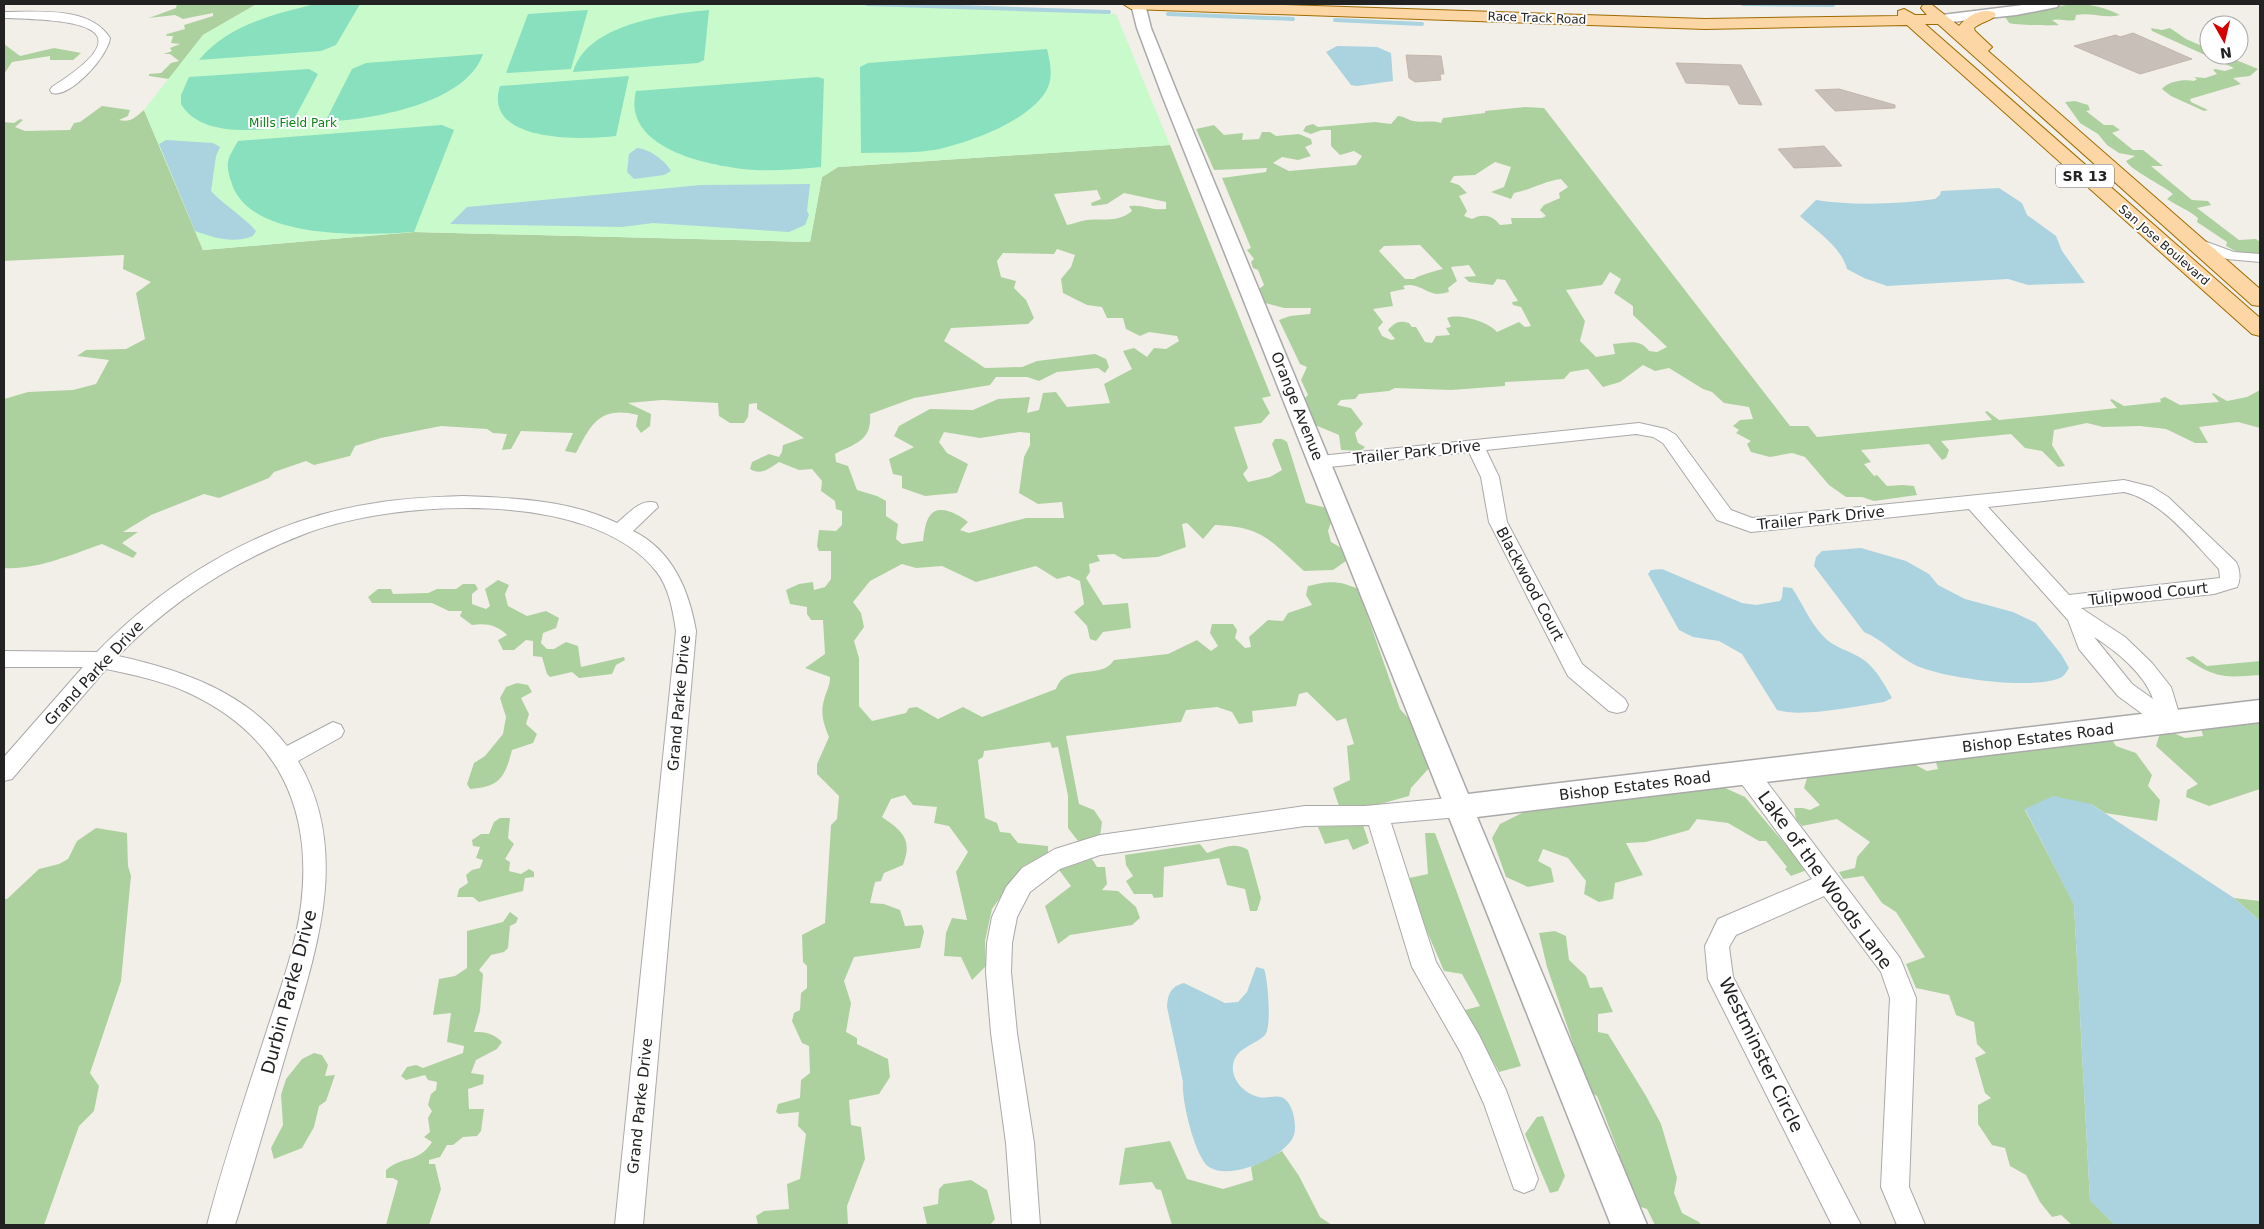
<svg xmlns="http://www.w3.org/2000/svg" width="2264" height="1229" font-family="'DejaVu Sans',sans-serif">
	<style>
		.forest { fill: #add19e; fill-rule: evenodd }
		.park { fill: #c8facc }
		.pitch { fill: #88e0be }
		.water { fill: #aad3df }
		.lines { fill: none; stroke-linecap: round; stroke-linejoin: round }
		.stream { stroke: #aad3df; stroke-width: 4 }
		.building { fill: #c7bfb8; stroke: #c4b6ab }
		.minor-casing { stroke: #a9a9a9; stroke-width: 2 }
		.tertiary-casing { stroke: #a9a9a9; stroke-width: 3 }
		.primary-casing { stroke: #a06b00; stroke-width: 2 }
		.minor { fill: #fff; fill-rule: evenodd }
		.tertiary { fill: #fff; fill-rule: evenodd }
		.primary { fill: #fcd6a4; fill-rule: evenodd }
		.labels { text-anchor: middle; stroke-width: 4; stroke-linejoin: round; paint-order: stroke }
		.far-street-label { font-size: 12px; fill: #222; stroke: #fff }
		.far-park-label { font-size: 12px; fill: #0c8416; stroke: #fff }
		.shield { fill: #fff; stroke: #646464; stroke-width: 1 }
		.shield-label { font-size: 14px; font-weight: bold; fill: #222 }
		.street-label { font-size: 15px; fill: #222; stroke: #fff }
		.near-street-label { font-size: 18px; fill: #222; stroke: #fff }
	</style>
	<rect width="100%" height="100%" fill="#f2efe9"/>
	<g class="forest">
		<polygon points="177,4 257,4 203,35 169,79 149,76 149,74 161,73 171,63 179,61 170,54 164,54 172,51 170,48 180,44 171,43 173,36 166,36 167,34 185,29 184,25 213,16 213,13 183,19 175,15 149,18 176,8"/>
		<path d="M2072,4c17,0 33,3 48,11 -16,4 -28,-3 -44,0l-1,5c-7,2 -15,-2 -23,0l7,5c-6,1 -46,0 -50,-2 0,-1 -4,-6 -5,-7z"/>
		<path d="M2151,28l11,2 8,-2 16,11 23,10v6h15l34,14 -8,7 -17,2 8,6 -51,15 1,3 17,8 -4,1 -33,-15 -9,-7c6,-8 23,-10 32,-8l3,-2 -3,-2 11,1 12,-4 -4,-4 2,-1 10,2 9,-3 -82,-37z"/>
		<polygon points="4,44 20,56 54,48 81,53 73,60 50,60 50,56 12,62 4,74"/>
		<path d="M2075,101l13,4 2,5 -4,1 18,14h9l7,5 -8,3 21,17h10l20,16h-12l41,34 16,1 3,4 -14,3 42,32 17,-1 4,3v13l-19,-1 -15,-8 1,-4 -30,-20 1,-4c-9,-8 -21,-12 -31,-19l6,-5c-12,-10 -41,-23 -47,-33l9,-5 -16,-3 -12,-8 -9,-11 -18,-11 -15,-21z"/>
		<path d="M102,106l28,4 -2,6 -9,4c11,3 17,-3 25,-10l59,140 211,-18 396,10 12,-65 16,-10 332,-22 101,251 -9,2 8,15 -9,10 -27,4 14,41 -5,6 5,8 22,-5 12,-7 -10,-26 3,-5h7l5,3 19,61 21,5 5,11 -4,12 3,11 14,8 1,11 -13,9 -29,1c-34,-31 -41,-44 -89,-46l-12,14 -16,-16 -5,1 4,23 -28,10 -35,2 -9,-5 -17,1 3,6 -11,3 1,8 -4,6 17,27 25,-2 3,25 -28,4 -7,9 -6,-2 -3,-13 -13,-14 10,-8 -4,-23 -11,-5 -12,3 -21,-13 -60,16 -34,-16 -26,2 -14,-4 -32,17 -17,21 8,11 3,14 -10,14 5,17v48l13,15 34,-8 3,-5 8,-1 21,12 25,-12 19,10 74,-28c9,-27 45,-8 58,-29l54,-6 29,-14 14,11 7,-5 -8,-13 2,-9h21l4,6 -2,8 10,10 6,-1 -2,-10 19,-17 15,1 5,-8 24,-8 -6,-10 2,-9c21,-5 30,-6 50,3l42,120 9,10 21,48 -19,21 -2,8 -40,11 -30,-1 -6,-18 17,-8 -3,-34 7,-2 -8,-26 -9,3 -30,-29 -8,2 -3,12 -44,5 1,11 -14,2 -7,-12 -15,-5 -31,3 -5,12 -115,14 13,68 15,6 8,12 -2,14 -22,5 -10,-13v-32l-10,-49 -6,1 -2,-6 -66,9 -1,6 -5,3 7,58 12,5 3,9 10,1 8,10 30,3v7l-26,14 -30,42 -7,32 1,25 -14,14 -11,-23 -17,-1 2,-23 6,-15 15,2 -11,-48 12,-20 -19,-26 -15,-3 3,-16 -24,-2 -8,-10 -14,4 -9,18c20,14 31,22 21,48l-19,8 -3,8 -6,1 -5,21 14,1 16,6 5,16 17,-1 2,7 -4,16 -66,9 -10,24 7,22 -5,29 11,6v6l31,15 2,18 -11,17 -30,6 2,25 10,2 4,32 -18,47 1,19h-90l-2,-9 8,-5 25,-2 -2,-25 13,-5 6,-45 -8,-8 1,-14 -20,2 -3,-2 2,-8 22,-6 1,-18 9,-7 -1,-27 -7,-3 -10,-22 2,-8 6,-3 1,-17 6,-5v-22l-4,-4 -1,-27 23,-12 6,-98 6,-6 2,-23 -22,-22v-10l12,-27c-5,-12 -9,-24 -5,-37 2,-9 6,-13 6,-23l-25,-9 20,-14 -2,-34h-12l-4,-6v-7l-17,-3 -4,-14 13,-6 14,-2 1,8 11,-3 6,-8v-28h-12l-2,-5 2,-16 17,1 6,-6v-14l-6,-2 -1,-8 -14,-10 1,-10 -10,-12 -13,1 -20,-8c-9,6 -18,14 -29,7l2,-7 17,-8 10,3 3,-5 1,-7 21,-7 -47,-29v-6l-8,1 -1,13 -4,6h-14l-11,-7 -1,-13 -56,-3 -34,3 23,11 -1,12 -9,7 -5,-7 2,-11c-37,-9 -46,7 -62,38l-11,-2 8,-18 -52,-2 -10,18 -9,1 5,-16 -14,-1 -6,-4 -46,-3 -60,12 -26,8 -5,10 -36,9 -8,-4 -32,11 -5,6 -50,20 -15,-4 -53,21 -28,17h15l-16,11 15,10 -4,5 -31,-14c-32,11 -65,26 -98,24v-169l24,-7 45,-2 23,-6 13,-24 -32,-4 9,-6 40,-1 19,-10 -9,-46 15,-11 -28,-13 1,-14 -120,6v-139l10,1 6,-4 3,1 -8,7 10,4 45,-1 4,-7 6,-1zM1097,190l4,9 -10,4 1,3 15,-2 17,-11 42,9v7c-14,2 -22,-5 -37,-3l3,5c-15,12 -28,7 -45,9 -7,1 -14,4 -20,5l-13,-31zM1057,249l18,6 -4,12 -10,12 2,14 24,12 15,2 5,11h16l3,11 14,7 9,-4 28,4 2,5 -13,8 -12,-1 -7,9 -13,-9 -11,3 9,18 -28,15 6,19 -43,4 -11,-15 -13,1 -4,17 -12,3 3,-16 -32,2 -25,11 -43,-1 -31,17 -5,10 20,11 -25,12 4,15 9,2v12l23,8 32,-3 11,-29 -21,-11 -8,-11 5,-10 36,6 39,-6 11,1v12l-6,12 -5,36 19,11 24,-2 2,16h-38l-57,15 -9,-3 8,-8c-9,-7 -30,-20 -39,-5 -4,6 -5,17 -6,24l-21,3 -6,-5 2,-15 -12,-8v-15l-9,-5 -20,-6 -9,-24 -12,-4 -1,-8c21,-11 37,-13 35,-40l44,-16 76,-13 6,-8h31l12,4 18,-9 41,-4 7,5 4,-6 -3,-8 -11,-5 -58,7 -15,6 -37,1 -41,-27 7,-13 77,-4 6,-6 -8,-18 -12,-12 2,-7 -15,-4 -4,-16 6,-8 51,1z"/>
		<path d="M1525,107l19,1 246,318h18l9,11 175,-17 -7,-8 2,-1 12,9 118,-12 -7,-8 2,-1 12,7 37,-4 -1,-3 5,-2 15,8 39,-3 -7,-8 1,-1 14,8 20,-4 13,-7v38l-22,-6 -39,5 9,16h-13l-29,-14 -26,-3 -37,1 -16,-4 -33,7 -2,15 13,21 -7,1 -16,-16 -17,-3 -14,-14 -70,7 8,9 -3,8 -4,2 -13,-16 -68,6 10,12 -7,2 10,12 3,-1 10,11 16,-1 11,1 3,9 -43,6 -12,-4h-16l-17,-12 -24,-28 -13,-4 -22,4 -19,-5 -4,-8 4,-3 -15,-8 3,-3 -6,-4 7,-6 13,-1 -4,-12 -25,-4 -12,-11 -9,-3 -34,-21 -14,3 -12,-6 -23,17 -17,5 -15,-18 -18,3 -6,7 -59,3v4l-54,4 -56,-2 -6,3 -30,3 -4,5 -14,1 -4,5 14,3 12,16 -8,9 3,10 7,4 -4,4 -20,-1 -2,-15 -24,-10 -10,-27 3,-3 -7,-15 6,-13 -7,-3 -21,-44 11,-4 20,-2 1,-6h-27l-19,-5 -6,-14 5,-4 -6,-15 -5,-2 -2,-6 3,-3 -7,-9 4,-2 -29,-70 44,-6 1,-4 -53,2 -18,-41 18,-4 10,10 19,-2 -1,7 17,-1 3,-7h8l6,4 23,-2 12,5 1,5 -7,3 6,9 -13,4 -16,-3 -9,6 16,8 67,-6 6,-9 -8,-5 -14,4 -9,-9v-16h-9l-11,4 -8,-3 3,-5 7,-2 5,3 57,-5 16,2 7,-8c6,0 10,4 15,5 10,2 19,-1 28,2l2,-5 42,-5v-2zM1495,162l16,5 -7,20 -13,5 20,7 3,-6c17,-3 30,-12 47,-14l7,8 -9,6 1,5 -16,7 -4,5 6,6 -4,2h-31l1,6 -12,1c-7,-10 -18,-12 -28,-6l-8,-3 3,-5 -8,-15 8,-3 -8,-8 -9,-3 4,-6 21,-1zM1420,245l23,24c-5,1 -26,7 -29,10h-9l-26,-28 5,-5zM1469,265l7,11 -12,1 5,5 24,3 4,-6 8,1 13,21 -6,1 1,3 8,2 10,19 -6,1 -6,-5 -22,10c-8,-10 -38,-19 -50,-14l4,9 -5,1 4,7 -14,1 -4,7 -7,-1 -9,-15h-4l-3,-4c-10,-3 -14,-1 -21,7l7,9 -4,1 -9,-4 -4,-8 5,-6 -10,-13 20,-3 -3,-14 15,-3 -2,-3c14,-4 21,6 33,8 4,0 9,-1 13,-2l-1,-4 9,-7 -6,-14zM1610,272l11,7 -7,14 19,13v9l34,32 -10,5 -8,-1c-9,-13 -21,-8 -36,-7l2,10 -19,3 -16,-16 5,-20 -19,-31 36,-5z"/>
		<path d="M498,580l11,5 -4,9 3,12 19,10 19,-5 13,7 -3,10 -13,5 -2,10 6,6h7l12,-7 12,4 3,21 43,-10 1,3 -9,5 -4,9 -33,4 -7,-6 -22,5 -3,-3 -5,-17 -9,-1v-15l-7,-1 -12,10h-11l-5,-10 9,-5c-10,-10 -21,-12 -35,-10l-12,-9 2,-5h-13l-17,-8h-60l-4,-6 10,-8h13l2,5 35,-1 9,-4h19l7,-5h12l3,5 -6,5v10l14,5 4,-3 -5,-17z"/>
		<path d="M2193,656l14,10 53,-5v14c-37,3 -44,3 -75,-17z"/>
		<path d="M517,683l11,2 4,7 -11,6 8,16 -3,10 11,10 -4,9 -21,7c-7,27 -12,37 -42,39l-3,-5 7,-21 11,-7 18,-22 3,-17 -6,-19 6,-11z"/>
		<polygon points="2260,721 2260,789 2209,806 2186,797 2187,790 2198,784 2156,746 2160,733 2169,731 2185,738 2203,736 2201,728"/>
		<polygon points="2111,738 2116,746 2136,753 2152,775 2148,786 2160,800 2157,821 2105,813 2091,804 2025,810 2074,904 2090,1200 2115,1225 2072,1225 2061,1215 2052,1217 2040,1202 2026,1175 2010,1166 2005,1148 1992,1145 1978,1124 1978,1105 1991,1098 1985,1093 1975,1058 1986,1053 1977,1044 1974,1022 1956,1015 1949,995 1916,988 1906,964 1925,957 1896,912 1882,903 1863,876 1843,879 1839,872 1855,868 1857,857 1870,842 1837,819 1802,826 1796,819 1794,808 1803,808 1810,810 1820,805 1804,788 1808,775 1914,764 1927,771 1938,769 1935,759"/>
		<polygon points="1723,787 1745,797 1807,870 1791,876 1785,869 1787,867 1766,841 1759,841 1728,823 1697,819 1689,830 1646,842 1626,843 1643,875 1615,883 1613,899 1599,902 1584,894 1586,881 1568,858 1543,849 1538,861 1551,868 1554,882 1528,887 1506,877 1492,838 1500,824 1524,812"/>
		<polygon points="500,818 510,818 508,838 514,844 505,859 510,862 509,871 521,874 529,869 534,872 534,877 525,878 523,891 479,902 473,897 457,897 459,889 468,883 466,875 472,870 480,868 483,860 476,858 480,847 473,846 472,840 481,834 489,834 494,822"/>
		<polygon points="1363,825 1369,843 1353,850 1348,839 1325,844 1318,827"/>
		<polygon points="96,828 127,833 128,866 131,876 121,981 90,1073 99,1086 94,1111 79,1126 44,1225 4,1225 4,899 7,899 39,869 59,864 68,859 77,841"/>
		<polygon points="1425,833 1435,833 1521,1066 1499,1072 1465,1010 1480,1006 1462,974 1444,971 1426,929 1409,878 1428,874"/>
		<path d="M1200,844l7,9c15,-5 28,-12 41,-3l13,48 -4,13h-7l-5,-22 -18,-4 -8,-27 -55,9 -1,30 -9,1 -2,-4h-18l-8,-13 7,-5 -7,-11 -1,-10z"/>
		<polygon points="1092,859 1097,867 1105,867 1107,884 1102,890 1118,891 1136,907 1140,918 1132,925 1070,935 1058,944 1045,906 1071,886 1059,870"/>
		<polygon points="2234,898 2260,901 2260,921"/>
		<path d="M510,912l8,6 -2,5 -6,3 -2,22 -4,4 -13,3 -12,15 4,4 -3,37 -6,21c12,0 19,1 28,10l-5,7 -21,11 -5,13 13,2 -1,9 -15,5 1,20h15l-3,22 -4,5 -14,1 -10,8h-6l-7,12 -11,3v4h6l6,25 -12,36h-43l12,-44 -5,-3h-7v-8c17,-15 32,-6 46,-28l-8,-5 6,-5 -2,-14 4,-7 -4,-6 3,-11 5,-4 1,-8 -9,-2 -3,-5 -19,5 -5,-4 6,-9 9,-2 7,3 40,-15 1,-7 -17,-4 4,-29 -18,2 6,-36 16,-3 12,-8v-37l36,-9z"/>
		<polygon points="1555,931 1566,936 1569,960 1586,976 1590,988 1602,987 1613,1012 1598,1014 1598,1032 1608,1034 1646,1096 1661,1124 1677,1178 1674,1193 1682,1213 1699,1222 1701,1225 1655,1225 1647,1209 1635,1205 1616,1160 1619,1153 1597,1096 1586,1090 1573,1061 1574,1046 1547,967 1539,933"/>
		<polygon points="314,1053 322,1055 328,1065 325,1076 335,1075 326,1101 319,1106 314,1127 302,1148 274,1159 271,1148 283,1125 281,1095 286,1079 302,1059"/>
		<polygon points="1543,1116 1565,1176 1558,1191 1550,1193 1525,1134 1537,1117"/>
		<polygon points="1170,1141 1187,1179 1223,1189 1253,1180 1251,1167 1282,1151 1299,1176 1320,1217 1332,1225 1172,1225 1161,1190 1156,1189 1152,1182 1119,1185 1125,1148"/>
		<polygon points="971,1180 987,1190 995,1219 990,1225 927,1225 923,1207 938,1204 939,1189 944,1184"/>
	</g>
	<polygon class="park" points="257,4 861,4 1116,14 1170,145 838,167 822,177 810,242 414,232 203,250 144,110 203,35"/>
	<g class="pitch">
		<path d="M316,4h44l-24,41 -15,6 -122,9c29,-35 75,-46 117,-56z"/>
		<polygon points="588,10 571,69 506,73 528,14"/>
		<path d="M709,10l-5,50 -6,3 -125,9c13,-48 94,-58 136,-62z"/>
		<path d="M1047,49c3,12 6,26 1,38 -14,33 -82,57 -114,63 -24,4 -49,2 -73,3l-1,-86 8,-4z"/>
		<path d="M483,54c-18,51 -112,65 -158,68l27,-53 14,-6z"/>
		<path d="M309,69l9,5 -28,53c-33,3 -89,11 -109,-23v-9l8,-18z"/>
		<path d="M629,76l-13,60c-33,4 -134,7 -116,-50z"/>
		<path d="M818,77l6,2 -3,88c-22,2 -44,4 -66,3 -42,-3 -134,-20 -119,-79z"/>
		<path d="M442,125l12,5 -40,102c-49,3 -167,9 -183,-51 -2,-5 -4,-14 -3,-19 1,-7 7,-15 10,-21z"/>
	</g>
	<g class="water">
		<polygon points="1337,46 1377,47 1391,53 1393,81 1357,86 1351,85 1326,52"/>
		<path d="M166,140l47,3 7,4 -4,9 -5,35c14,15 32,25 45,40l-3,5c-20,8 -38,2 -58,-5l-36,-87z"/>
		<path d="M637,148c12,1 28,12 34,23l-7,4 -30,4 -7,-7 2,-18z"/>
		<polygon points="810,184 807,211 809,215 805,225 789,232 653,223 622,227 450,224 467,207 701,185"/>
		<path d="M1999,188l23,15 5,12 29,21 6,15 23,32 -57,2 -20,-6 -121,7 -23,-8 -17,-9c-6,-23 -31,-38 -47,-53l16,-16c38,6 81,4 119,-1l5,-4 1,-4z"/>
		<path d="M1861,548l45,13 23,13 9,11 27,14 48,13 23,11 25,31 8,14c-2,3 -5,8 -7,9 -26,14 -121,1 -147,-12 -18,-9 -32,-25 -51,-33l-50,-66 2,-9 6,-6z"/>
		<path d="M1662,569l80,34 14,2 24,-4 2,-4 1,-10 9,1c11,16 17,33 31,48 10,12 29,15 41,24 12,9 21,25 28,38l-8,4c-26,4 -84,16 -107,8l-35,-56 -23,-13 -26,-4 -14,-7 -31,-56 3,-4z"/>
		<polygon points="2053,796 2091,804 2234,898 2260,921 2260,1225 2115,1225 2090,1201 2074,905 2025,809"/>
		<path d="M1256,967l8,2c4,10 8,58 1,66 -11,11 -29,12 -32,30 -2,15 12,29 26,32 7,2 16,-2 22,0 12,4 16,27 13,38 -7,22 -65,46 -85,32 -14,-9 -28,-68 -26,-85l-16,-75c1,-13 3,-20 17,-24l41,20 13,-1 9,-10z"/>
	</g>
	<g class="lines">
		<g class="stream">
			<polyline points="867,4 1109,12"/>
			<polyline points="1743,4 1833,5"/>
			<polyline points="1168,14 1293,19"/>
			<polyline points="1335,20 1422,24"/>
		</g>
	</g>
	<g class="building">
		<polygon points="2133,33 2192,59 2140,74 2074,46 2116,35 2120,37"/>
		<polygon points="1406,55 1441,56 1444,74 1440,74 1441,80 1415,82 1409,78"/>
		<polygon points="1676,63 1741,65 1762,105 1739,104 1729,85 1686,83"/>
		<polygon points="1839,89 1895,105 1895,108 1835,111 1815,90"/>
		<polygon points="1824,146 1842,166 1794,168 1778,149"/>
	</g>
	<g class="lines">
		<defs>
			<g id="minor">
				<path d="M4,12c34,0 86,-6 106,26 -2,18 -39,60 -58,55l-2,-3 2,-3c102,-64 14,-67 -48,-69z"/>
				<polygon points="2193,237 2234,252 2260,254 2260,262 2227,259 2188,244 2186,241 2188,238"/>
				<path d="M1639,423l27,6 10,6 55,75 21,8 372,-38 28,7 16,10 68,65c4,7 5,18 1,25l-23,7 -133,14 44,29 27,26 19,24 11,36 -3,6 -8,3 -8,-3 -45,-33 -39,-47 -11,-29 -99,-111 -218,23 -34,-12 -54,-77 -10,-6 -17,-3 -150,16 13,27 8,45 75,142 43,35 3,6 -3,6 -8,2 -8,-2 -41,-35 -79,-154 -8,-45 -12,-25 -149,16 -6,-2 -3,-4 3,-4 6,-2zM2124,492c39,9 68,49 95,77l1,9 -151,17 -81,-88zM2094,637c21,13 51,37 59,62l-21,-15z"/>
				<path d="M463,496c52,2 107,4 154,27 11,-9 24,-25 39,-20l2,4 -25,24c39,19 56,59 63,100l-53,594h-28l61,-594c-3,-20 -7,-44 -20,-60 -66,-83 -260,-71 -349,-38 -71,27 -136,68 -189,123 64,14 128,36 169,90l46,-24 8,3 3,6 -3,6 -43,24c55,93 16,195 -11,289 -17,59 -34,117 -52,175h-28c17,-65 39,-130 60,-195 13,-40 28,-81 34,-124 12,-96 -22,-171 -112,-213 -26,-12 -55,-18 -83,-24l-94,110 -8,2v-24l79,-90h-79v-16l93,1c74,-76 173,-134 279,-149 29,-5 58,-6 87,-7z"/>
				<polygon points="1746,763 1754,765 1900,958 1916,998 1909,1187 1925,1225 1897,1225 1881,1187 1890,998 1881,972 1824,896 1736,935 1729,947 1733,977 1861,1225 1832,1225 1708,979 1705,946 1718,919 1812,879 1738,779 1735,772 1738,765"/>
				<polygon points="1459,797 1467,800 1470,807 1467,814 1459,817 1391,823 1436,962 1479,1035 1506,1090 1538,1179 1534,1189 1524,1193 1514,1189 1484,1104 1461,1053 1412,967 1369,825 1305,826 1100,855 1060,869 1030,892 1017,917 1012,943 1011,972 1017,1033 1034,1143 1040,1225 1012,1225 1006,1143 991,1033 986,972 987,943 992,917 1006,887 1022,868 1055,849 1100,835 1305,806 1365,806"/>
			</g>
			<g id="tertiary">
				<polygon points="1131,4 1145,4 1151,28 1178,95 1468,794 2260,700 2260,722 1477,817 1647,1225 1611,1225 1162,95 1137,28"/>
				<polygon points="2031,4 2059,4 2057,7 2016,15 1942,23 1935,19 1942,15"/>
			</g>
			<path id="primary" d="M1123,4h135l447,15 193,-3v-5l6,-2 11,6h12l-6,-7 2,-3 8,-1 28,22c8,-10 22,-18 35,-14l2,3c-5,6 -15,7 -22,13l1,3 17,16 -4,4 272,238v17l-8,-1 -314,-281h-13l335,294v18l-8,-2 -345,-309 -202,4 -574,-20z"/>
		</defs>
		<use href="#minor" class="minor-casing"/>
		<use href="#tertiary" class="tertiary-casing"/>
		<use href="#primary" class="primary-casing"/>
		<use href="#minor" class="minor"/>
		<use href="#tertiary" class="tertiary"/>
		<use href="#primary" class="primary"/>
	</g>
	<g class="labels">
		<g class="far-street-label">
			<text transform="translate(1537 18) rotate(2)" y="4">Race Track Road</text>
			<text transform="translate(2164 245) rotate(41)" y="4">San Jose Boulevard</text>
		</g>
		<g class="far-park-label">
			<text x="293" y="127">Mills Field Park</text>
		</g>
		<rect class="shield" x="2056" y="164.5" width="58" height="23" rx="4"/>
		<g class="shield-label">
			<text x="2085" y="181">SR 13</text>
		</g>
		<g class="street-label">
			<text transform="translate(1297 406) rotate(68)" y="5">Orange Avenue</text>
			<text transform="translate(1417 452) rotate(-6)" y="5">Trailer Park Drive</text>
			<text transform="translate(1821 518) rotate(-6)" y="5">Trailer Park Drive</text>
			<text transform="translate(1530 584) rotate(62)" y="5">Blackwood Court</text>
			<text transform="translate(2148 594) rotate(-6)" y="5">Tulipwood Court</text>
			<text transform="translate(94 673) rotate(-47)" y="5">Grand Parke Drive</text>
			<text transform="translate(679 703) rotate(-85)" y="5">Grand Parke Drive</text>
			<text transform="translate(2038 738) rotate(-7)" y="5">Bishop Estates Road</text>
			<text transform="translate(1635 786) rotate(-7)" y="5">Bishop Estates Road</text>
			<text transform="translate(640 1106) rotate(-84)" y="5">Grand Parke Drive</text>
		</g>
		<g class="near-street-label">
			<text transform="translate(1825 880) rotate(54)" y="6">Lake of the Woods Lane</text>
			<text transform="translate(289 992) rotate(-75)" y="6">Durbin Parke Drive</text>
			<text transform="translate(1761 1055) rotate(64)" y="6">Westminster Circle</text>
		</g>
	</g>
	<rect width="2264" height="1229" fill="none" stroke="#222222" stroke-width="10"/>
	<g transform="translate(2224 40) rotate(172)"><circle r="24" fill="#ffffff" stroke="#a7a7a7"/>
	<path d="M0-4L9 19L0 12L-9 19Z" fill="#d40000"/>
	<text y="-8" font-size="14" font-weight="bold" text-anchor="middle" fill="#222222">N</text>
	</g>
</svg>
